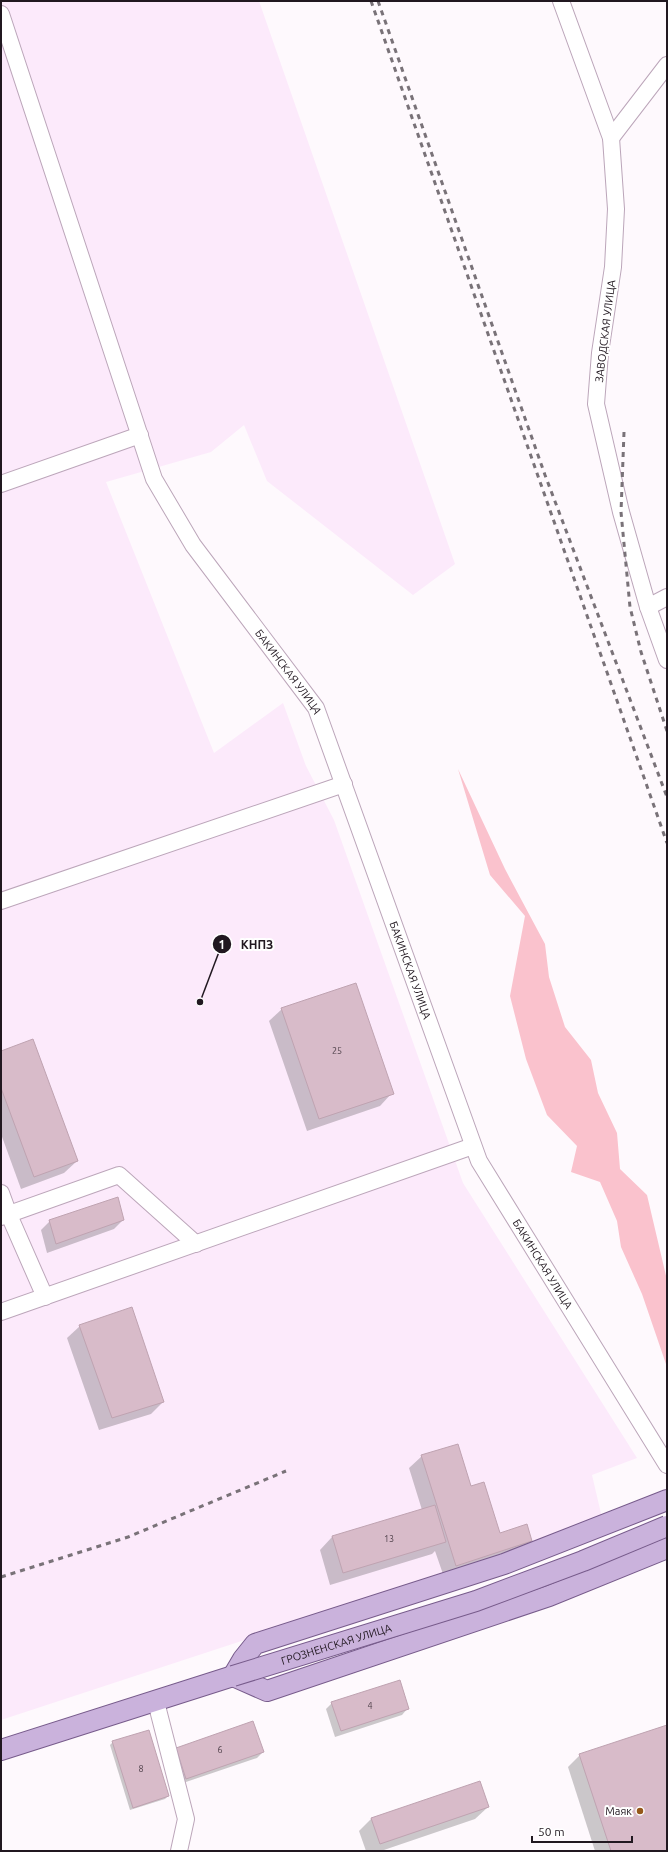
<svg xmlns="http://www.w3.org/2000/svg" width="668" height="1852" font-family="Ubuntu,sans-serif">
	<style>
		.built { fill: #fceafb }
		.green { fill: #fac2cd }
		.shadow { fill: #0003 }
		.building { fill: #d8bbc9; stroke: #bfa3b1 }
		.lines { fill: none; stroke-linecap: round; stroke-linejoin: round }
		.minor-casing { stroke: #bca6ba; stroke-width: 18 }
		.major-casing { stroke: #775b8b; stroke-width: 22 }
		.minor { stroke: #fff; stroke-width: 16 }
		.major { stroke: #cab2dc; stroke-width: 20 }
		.rail { stroke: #797278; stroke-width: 3; stroke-dasharray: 5 5; stroke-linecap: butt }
		.major-bridge-casing { stroke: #775b8b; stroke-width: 22; stroke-linecap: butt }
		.major-bridge { stroke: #cab2dc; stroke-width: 20 }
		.poi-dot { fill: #95581a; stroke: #fff; stroke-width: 1.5 }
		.labels { text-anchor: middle; stroke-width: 4; stroke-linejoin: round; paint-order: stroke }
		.number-label { font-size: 9px; fill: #4f414a }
		.street-label { font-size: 11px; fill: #211820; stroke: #fff }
		.poi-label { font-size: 11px; fill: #211820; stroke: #fff; text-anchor: end }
		.leader { fill: none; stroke: #211820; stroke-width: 1.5 }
		.callout-dot { fill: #211820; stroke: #fff; stroke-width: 1.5 }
		.mark-label { font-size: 12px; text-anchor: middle; font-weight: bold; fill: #fff }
		.callout-label { font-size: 12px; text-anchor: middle; font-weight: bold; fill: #211820; stroke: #fff; stroke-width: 4; stroke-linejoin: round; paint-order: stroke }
	</style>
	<rect width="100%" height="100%" fill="#fef9fd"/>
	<polygon class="built" points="1,1 259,1 455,564 413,595 267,481 244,425 211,452 106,482 214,753 283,703 306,766 334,820 463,1183 637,1458 592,1475 603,1522 1,1720"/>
	<polygon class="green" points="458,769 505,869 545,944 549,977 565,1027 591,1060 598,1093 617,1133 620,1169 647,1195 667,1280 667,1367 642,1294 621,1247 617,1221 600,1182 571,1172 577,1146 547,1115 526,1059 510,996 525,916 490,875"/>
	<g class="shadow">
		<polygon points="282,1009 392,1093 380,1106 307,1131 269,1021"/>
		<polygon points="1,1052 77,1161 64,1173 21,1189 1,1134"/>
		<polygon points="123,1220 114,1229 47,1253 41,1230 50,1221"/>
		<polygon points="80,1326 163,1402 151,1414 99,1430 67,1338"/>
		<polygon points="422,1456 470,1487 499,1534 531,1541 519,1554 444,1577 435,1551 432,1554 330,1585 320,1550 332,1537 422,1510 409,1468"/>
		<polygon points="332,1703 408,1708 402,1715 335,1737 326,1709"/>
		<polygon points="667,1726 667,1851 595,1851 568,1767 580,1755"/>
		<polygon points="113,1742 168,1796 165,1799 130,1810 110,1745"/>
		<polygon points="176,1748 263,1752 257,1758 180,1784"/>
		<polygon points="488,1807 475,1819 381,1851 366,1851 359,1831 371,1819"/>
	</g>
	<g class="building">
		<polygon points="356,983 394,1094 319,1119 281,1008"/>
		<polygon points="33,1039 78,1161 34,1177 1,1088 1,1051"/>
		<polygon points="118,1197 124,1220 56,1244 49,1220"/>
		<polygon points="132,1307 164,1402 112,1418 79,1325"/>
		<polygon points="458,1444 471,1486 484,1482 500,1533 527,1524 532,1541 456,1566 421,1455"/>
		<polygon points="435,1505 446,1542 343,1573 332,1536"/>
		<polygon points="400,1680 409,1709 341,1731 331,1702"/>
		<polygon points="253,1721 264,1752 186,1779 176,1748"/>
		<polygon points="667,1725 667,1851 611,1851 579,1754"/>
		<polygon points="149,1730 169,1796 133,1808 112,1741"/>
		<polygon points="480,1781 489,1807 380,1844 371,1818"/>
	</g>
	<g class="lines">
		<defs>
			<g id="minor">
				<polyline points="561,1 611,138 616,209 613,267 600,353 596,404 621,512 648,607 667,660"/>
				<path id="s1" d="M1,14l153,465 39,66 123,163 163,453 188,304"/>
				<polyline points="611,138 667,65"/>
				<polyline points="1,484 140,435"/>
				<polyline points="648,607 667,597"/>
				<polyline points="1,901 344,784"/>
				<polyline points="1,1193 9,1215 45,1297"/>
				<polyline points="1,1217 119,1175 196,1244"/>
				<polyline points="1,1312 473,1146"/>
				<polyline points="156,1702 186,1819 179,1851"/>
			</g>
			<g id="major">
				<polyline points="233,1676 243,1659 255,1644 504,1564 667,1500"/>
				<polyline points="233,1676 267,1691 549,1596 667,1548"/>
				<polyline points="1,1750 233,1676"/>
			</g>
		</defs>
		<use href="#minor" class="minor-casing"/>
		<use href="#major" class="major-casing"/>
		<use href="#minor" class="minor"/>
		<use href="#major" class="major"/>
		<g class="rail">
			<polyline points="371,1 667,843"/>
			<polyline points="378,1 545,475 667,797"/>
			<polyline points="624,432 621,512 630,607 641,652 667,731"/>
			<polyline points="1,1577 128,1537 286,1471"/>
		</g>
		<defs>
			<g id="major-bridge">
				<path id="s2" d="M233,1676l243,-75 107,-40 84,-35"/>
			</g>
		</defs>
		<use href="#major-bridge" class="major-bridge-casing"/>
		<use href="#major-bridge" class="major-bridge"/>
	</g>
	<circle class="poi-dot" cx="640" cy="1811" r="4"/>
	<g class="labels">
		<g class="number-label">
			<text x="337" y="1054">25</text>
			<text x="389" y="1542">13</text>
			<text x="370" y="1709">4</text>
			<text x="220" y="1753">6</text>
			<text x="141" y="1772">8</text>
		</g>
		<g class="street-label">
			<text transform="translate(605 331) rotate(-83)" y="4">ЗАВОДСКАЯ УЛИЦА</text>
			<text dy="4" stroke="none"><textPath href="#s1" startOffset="725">БАКИНСКАЯ УЛИЦА</textPath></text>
			<text dy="4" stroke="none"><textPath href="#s1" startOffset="1049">БАКИНСКАЯ УЛИЦА</textPath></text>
			<text dy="4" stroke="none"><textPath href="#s1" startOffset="1373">БАКИНСКАЯ УЛИЦА</textPath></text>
			<text dy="4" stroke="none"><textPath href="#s2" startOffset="108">ГРОЗНЕНСКАЯ УЛИЦА</textPath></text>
		</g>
		<g class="poi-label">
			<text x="632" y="1815">Маяк</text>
		</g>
	</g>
	<path class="leader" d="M200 1002L222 944"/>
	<g class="callout-dot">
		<circle cx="200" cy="1002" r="4"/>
		<circle cx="222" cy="944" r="10"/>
	</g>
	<g class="mark-label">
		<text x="222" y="949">1</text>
	</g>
	<g class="callout-label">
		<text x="257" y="949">КНПЗ</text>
	</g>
	<rect width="668" height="1852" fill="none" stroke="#211820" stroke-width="4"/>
	<path d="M532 1836v6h100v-6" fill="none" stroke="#211820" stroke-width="2"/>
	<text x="538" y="1836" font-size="12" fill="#211820" stroke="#ffffff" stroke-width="3" paint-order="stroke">50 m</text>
</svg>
